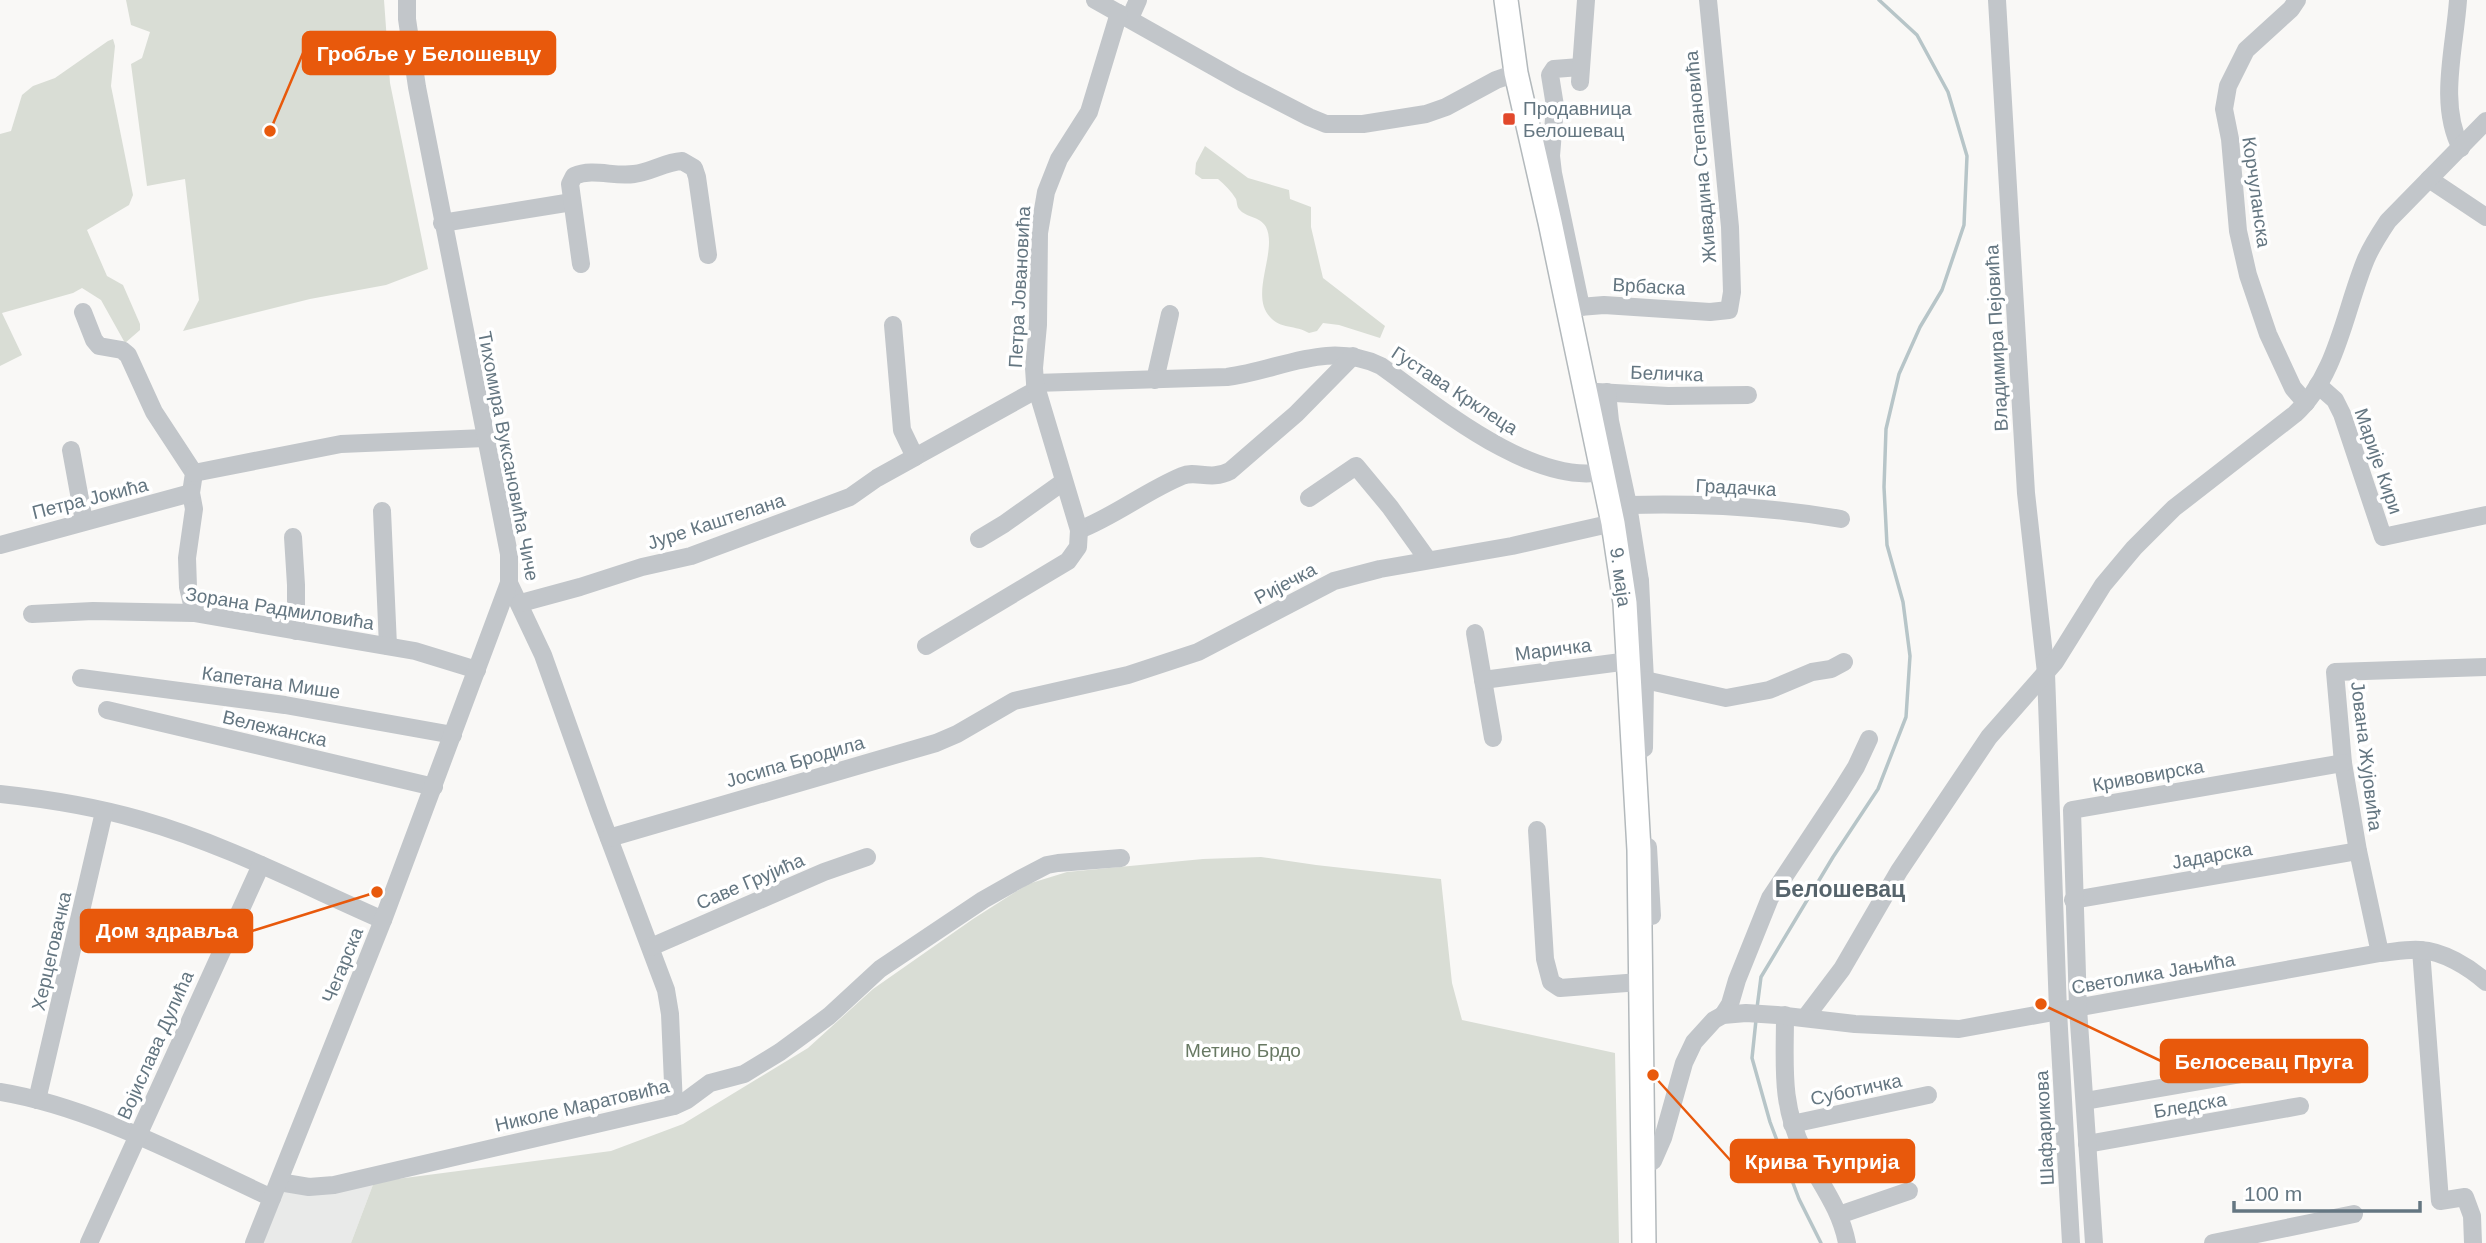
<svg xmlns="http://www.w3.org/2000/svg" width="2486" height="1243" font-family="Helvetica,sans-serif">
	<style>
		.built { fill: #e9eae9 }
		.green { fill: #d9ddd5 }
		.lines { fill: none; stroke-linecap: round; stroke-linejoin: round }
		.stream { stroke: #b7c5c8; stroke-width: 3.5 }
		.major-casing { stroke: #b3b9bc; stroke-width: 26 }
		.minor { stroke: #c2c6ca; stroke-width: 18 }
		.major { stroke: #fff; stroke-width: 23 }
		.poi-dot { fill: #e2492c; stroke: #fff; stroke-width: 2.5 }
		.labels { text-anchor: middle; stroke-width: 7; stroke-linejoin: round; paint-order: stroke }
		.poi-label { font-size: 19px; fill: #647681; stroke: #fff; text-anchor: start }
		.street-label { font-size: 19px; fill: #647681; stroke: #fff }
		.park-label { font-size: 19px; fill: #687963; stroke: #fff }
		.quarter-label { font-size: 23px; font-weight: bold; fill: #56646c; stroke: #fff }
		.leader { fill: none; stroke: #e8590c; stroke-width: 2.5 }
		.callout-dot { fill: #e8590c; stroke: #fff; stroke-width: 2.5 }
		.callout { fill: #e8590c; stroke: #e8590c; stroke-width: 2.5 }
		.callout-label { font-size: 21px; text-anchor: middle; font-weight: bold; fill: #fff }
	</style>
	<rect width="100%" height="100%" fill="#f9f8f6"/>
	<polygon class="built" points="374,1182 351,1243 262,1243 282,1192"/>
	<g class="green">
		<polygon points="126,0 384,0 390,83 428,269 386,285 310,299 183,331 199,300 185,179 147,186 131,64 142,58 150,32 131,25"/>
		<polygon points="113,39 115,46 111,86 133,195 129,205 87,230 107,276 123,285 140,324 140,330 125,343 101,300 82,288 73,293 2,313 22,355 0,366 0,134 11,131 22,95 33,86 55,78 108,41"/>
		<path d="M1205,146l43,32 41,12 1,9 21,8v20l12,51 62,48 -5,12 -41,-13 -16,-2 -6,8 -8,2c-13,-8 -29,-4 -39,-16 -21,-22 8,-66 -4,-90 -6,-11 -20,-9 -27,-18 -2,-2 -2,-7 -3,-10 -5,-8 -11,-14 -18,-20h-16l-7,-5 1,-11z"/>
		<polygon points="1261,857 1316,865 1441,879 1452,983 1462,1020 1615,1053 1619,1243 351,1243 374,1182 611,1151 683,1124 808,1048 873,989 973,919 1028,884 1067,872 1203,859"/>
	</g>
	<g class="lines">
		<g class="stream">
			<polyline points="1757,1008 1761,977 1833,857 1878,789 1906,717 1910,656 1903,602 1887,545 1884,487 1886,429 1899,374 1920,327 1942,290 1964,225 1967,156 1948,92 1917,35 1879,0"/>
			<polyline points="1756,1020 1752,1058 1770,1122 1799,1199 1821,1243"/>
		</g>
		<defs>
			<polyline id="major" points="1506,0 1516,73 1550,222 1613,523 1625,603 1639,850 1644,1243"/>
		</defs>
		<use href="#major" class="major-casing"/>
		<g class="minor">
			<polyline points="1095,0 1239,81 1309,117 1326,124 1363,124 1426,114 1446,107 1496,80 1516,73"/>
			<polyline points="1997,0 2026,493 2046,673 2058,1011 2071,1243"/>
			<polyline points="2297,0 2291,9 2246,50 2228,86 2224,109 2230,139 2238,231 2248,275 2268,334 2293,388 2306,403"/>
			<path d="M2458,0c-3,47 -20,104 3,148"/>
			<polyline points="1130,18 1138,0"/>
			<polyline points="1580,67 1554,69 1550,75 1555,106 1551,156 1553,173 1581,307"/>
			<polyline points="1580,82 1586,0"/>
			<polyline points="2429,179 2486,217"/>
			<polyline points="442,223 572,202"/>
			<path d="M581,264l-11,-80 4,-8c19,-8 40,1 60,-2 17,-2 31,-12 48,-13l12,7 3,9 11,78"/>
			<polyline points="1567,308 1604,305 1710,312 1729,310 1732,292 1730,227 1708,0"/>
			<polyline points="83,312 94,340 99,346 122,350 128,355 154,412 194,473 191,493 194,509 187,558 188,587 194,613"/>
			<polyline points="893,325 902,430 915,457 1036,390"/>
			<polyline points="1155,380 1170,314"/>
			<path d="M1035,383l192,-6c54,-7 100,-37 154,-11 55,39 150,119 221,106"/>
			<polyline points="2318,385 2335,400 2342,414 2383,537 2486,515"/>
			<polyline points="1597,392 1668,396 1748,395"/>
			<polyline points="1607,392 1610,421 1628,505 1640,581 1636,589"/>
			<polyline points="71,450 84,521"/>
			<polyline points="194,473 341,444 485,438"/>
			<polyline points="1309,498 1356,466 1390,507 1428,560"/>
			<path d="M1628,505c71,-2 144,2 213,14"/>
			<polyline points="382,511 388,646"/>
			<path d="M1079,530c36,-14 67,-39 103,-54 14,-6 29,5 48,-5l66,-57 57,-58"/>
			<polyline points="293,537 296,585 296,631"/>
			<polyline points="979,539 1004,524 1063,482"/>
			<polyline points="0,545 191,493"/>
			<polyline points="1640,581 1645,680 1644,748"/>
			<polyline points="509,583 543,655 599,812 666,990 670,1014 674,1106"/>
			<polyline points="521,603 580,587 642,567 691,556 850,497 877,478 915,457"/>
			<polyline points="32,614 93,611 194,613 415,651 477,670"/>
			<polyline points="1475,633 1493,738"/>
			<polyline points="926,646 1068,561 1078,547 1079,530 1035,383 1034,368 1038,325 1039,233 1046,192 1059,159 1089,112 1119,13"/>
			<polyline points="81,678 285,705 453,735"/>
			<polyline points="1483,680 1629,661"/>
			<polyline points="1645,680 1726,698 1769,690 1812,672 1831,669 1844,662"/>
			<polyline points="107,710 434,787"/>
			<path d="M0,794c47,5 96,13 141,26 84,24 162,65 242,100"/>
			<polyline points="1537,830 1545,959 1551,982 1560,988 1640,982"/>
			<polyline points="609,838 936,743 957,734 1014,701 1128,675 1198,652 1334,581 1380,569 1512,546 1613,523"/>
			<polyline points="1648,847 1652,916"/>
			<polyline points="2073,900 2358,851"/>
			<polyline points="651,947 824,872 867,857"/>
			<polyline points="2421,950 2440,1201 2465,1197 2472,1216 2473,1243"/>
			<polyline points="2380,953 2358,851 2343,763 2335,672 2486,667"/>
			<polyline points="1723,1015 1730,1004 1737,980 1770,898 1841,791 1856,767 1869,739"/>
			<path d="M1785,1015c0,51 -5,89 19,137 16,32 36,55 43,91"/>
			<path d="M1805,1018l37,-49 57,-98 90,-134 66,-75 48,-77 31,-37 40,-40 121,-94c42,-38 50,-105 71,-155 6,-14 14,-26 22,-38l98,-100"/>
			<path d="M0,1092c92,15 187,67 272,106"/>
			<polyline points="37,1100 104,812"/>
			<polyline points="2085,1101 2345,1056"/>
			<polyline points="1792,1124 1928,1095"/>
			<polyline points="2087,1144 2300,1106"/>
			<path d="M1644,1165l9,-4 10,-23 21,-75 10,-21 20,-22 9,-5 23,-2 31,2 78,9 104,5 421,-76c13,-1 27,-4 40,-3 23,1 49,17 66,32"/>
			<polyline points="279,1182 309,1187 334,1185 674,1106 687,1100 710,1083 744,1074 780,1052 829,1016 880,969 983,900 1020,879 1047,865 1058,863 1121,858"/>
			<polyline points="1839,1215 1909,1191"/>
			<polyline points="89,1243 261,865"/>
			<polyline points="254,1243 383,920 509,583 509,554 417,87 407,19 407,0"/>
			<polyline points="2094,1243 2078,1008 2072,810 2343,763"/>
			<polyline points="2213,1243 2354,1214"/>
		</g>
		<use href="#major" class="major"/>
	</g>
	<rect class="poi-dot" x="1502" y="112" width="14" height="14" rx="3.5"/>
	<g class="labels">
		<g class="poi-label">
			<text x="1523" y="115">Продавница<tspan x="1523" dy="22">Белошевац</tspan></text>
		</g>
		<g class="street-label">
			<text transform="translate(1700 157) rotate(-95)" y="7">Живадина Степановића</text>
			<text transform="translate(2257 192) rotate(82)" y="7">Корчуланска</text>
			<text transform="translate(1649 286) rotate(3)" y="7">Врбаска</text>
			<text transform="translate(1019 287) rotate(-87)" y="7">Петра Јовановића</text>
			<text transform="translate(1996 338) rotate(-93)" y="7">Владимира Пејовића</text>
			<text transform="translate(1667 373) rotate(2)" y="7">Беличка</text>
			<text transform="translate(1455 390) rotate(33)" y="7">Густава Крклеца</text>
			<text transform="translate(509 456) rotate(79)" y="7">Тихомира Вуксановића Чиче</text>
			<text transform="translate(2379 461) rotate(71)" y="7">Марије Кири</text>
			<text transform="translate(1736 487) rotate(3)" y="7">Градачка</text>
			<text transform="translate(90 498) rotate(-14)" y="7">Петра Јокића</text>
			<text transform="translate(716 521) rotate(-18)" y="7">Јуре Каштелана</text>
			<text transform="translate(1621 577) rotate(82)" y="7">9. маја</text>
			<text transform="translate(1285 583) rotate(-28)" y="7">Ријечка</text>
			<text transform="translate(280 608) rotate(9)" y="7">Зорана Радмиловића</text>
			<text transform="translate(1553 649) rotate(-7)" y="7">Маричка</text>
			<text transform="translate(271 682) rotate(8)" y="7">Капетана Мише</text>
			<text transform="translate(275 728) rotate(13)" y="7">Вележанска</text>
			<text transform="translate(2367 756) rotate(83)" y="7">Јована Жујовића</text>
			<text transform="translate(795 761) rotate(-16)" y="7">Јосипа Бродила</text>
			<text transform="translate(2148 775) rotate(-10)" y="7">Кривовирска</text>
			<text transform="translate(2212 855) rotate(-10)" y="7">Јадарска</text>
			<text transform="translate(750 881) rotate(-23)" y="7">Саве Грујића</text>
			<text transform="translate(51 951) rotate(-77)" y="7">Херцеговачка</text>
			<text transform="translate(342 965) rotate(-68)" y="7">Чегарска</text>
			<text transform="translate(2153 973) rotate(-10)" y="7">Светолика Јањића</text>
			<text transform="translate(155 1045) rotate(-66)" y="7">Војислава Дулића</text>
			<text transform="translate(1856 1089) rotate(-12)" y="7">Суботичка</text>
			<text transform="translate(582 1105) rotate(-13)" y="7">Николе Маратовића</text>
			<text transform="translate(2190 1105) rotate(-10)" y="7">Бледска</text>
			<text transform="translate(2044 1128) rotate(-93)" y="7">Шафарикова</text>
		</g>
		<g class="park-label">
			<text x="1243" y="1057">Метино Брдо</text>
		</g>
		<g class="quarter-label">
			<text x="1840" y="897">Белошевац</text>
		</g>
	</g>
	<path class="leader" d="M270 131L303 53M377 892L252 931M2041 1004L2161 1061M1653 1075L1731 1161"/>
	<g class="callout-dot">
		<circle cx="270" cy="131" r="7"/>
		<circle cx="377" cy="892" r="7"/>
		<circle cx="2041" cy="1004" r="7"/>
		<circle cx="1653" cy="1075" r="7"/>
	</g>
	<g class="callout">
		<rect x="303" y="32" width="252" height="42" rx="7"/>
		<rect x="81" y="910" width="171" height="42" rx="7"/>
		<rect x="2161" y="1040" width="206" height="42" rx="7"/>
		<rect x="1731" y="1140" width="183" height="42" rx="7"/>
	</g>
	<g class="callout-label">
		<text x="429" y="61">Гробље у Белошевцу</text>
		<text x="167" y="938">Дом здравља</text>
		<text x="2264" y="1069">Белосевац Пруга</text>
		<text x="1822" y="1169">Крива Ћуприја</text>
	</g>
	<path d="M2234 1201v10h186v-10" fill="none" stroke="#647681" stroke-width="3.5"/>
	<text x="2244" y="1201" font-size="21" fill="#647681" stroke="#ffffff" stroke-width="5" paint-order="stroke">100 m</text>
</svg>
